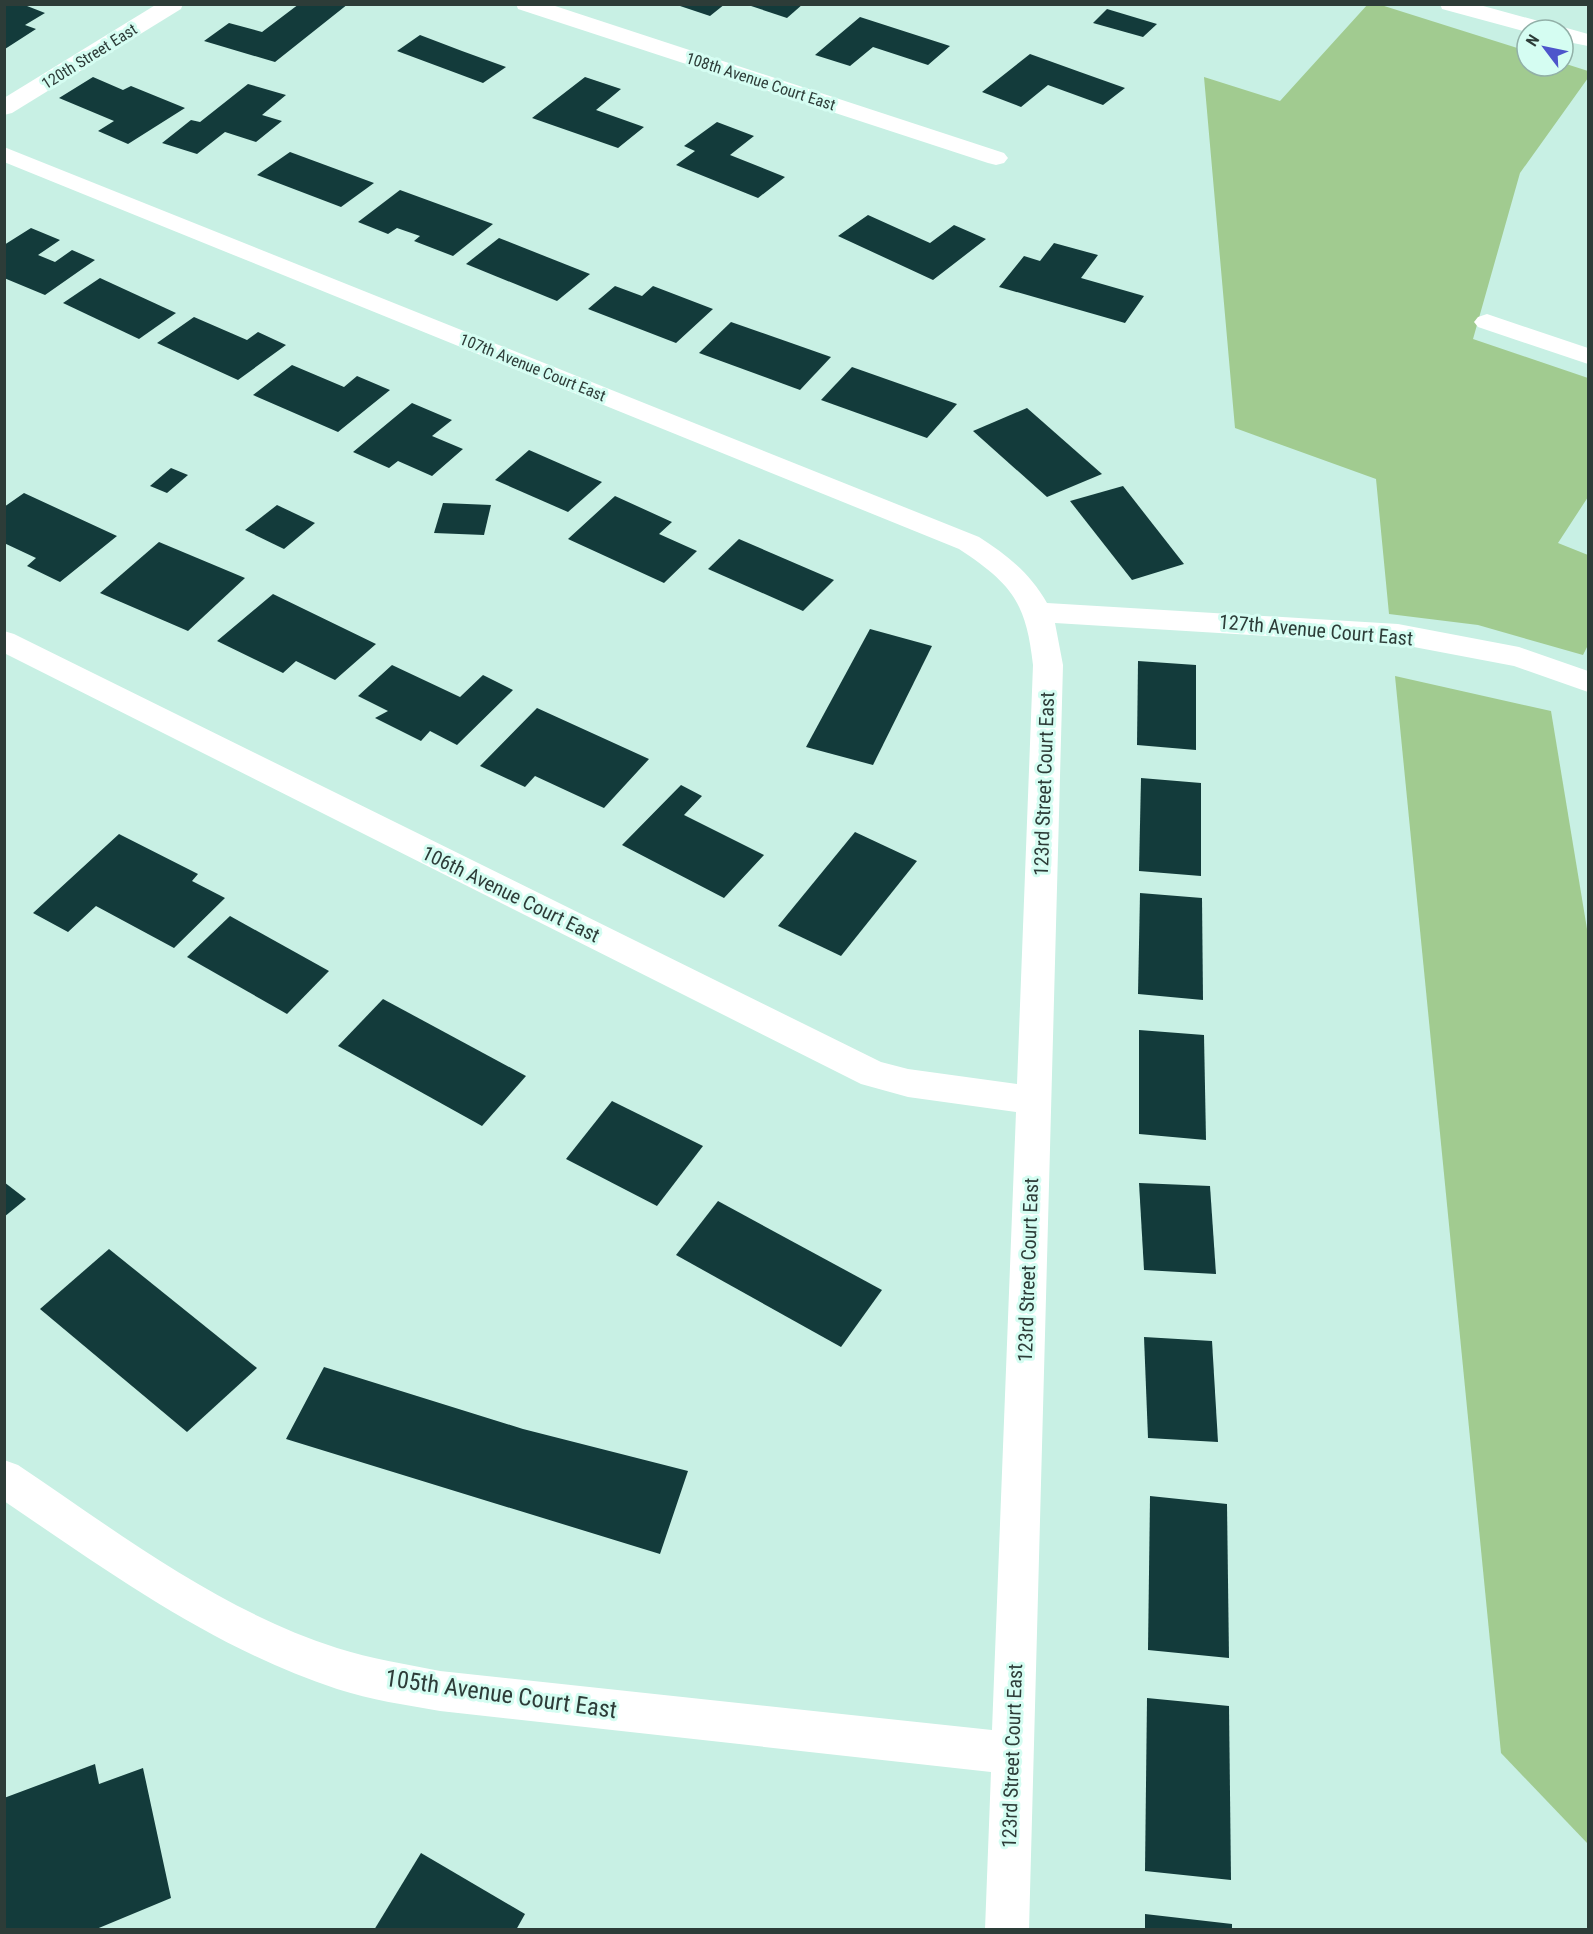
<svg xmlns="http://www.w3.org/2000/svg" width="1593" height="1934" font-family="'Roboto Condensed',sans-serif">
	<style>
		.green { fill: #a1cb90 }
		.building { fill: #133b3b }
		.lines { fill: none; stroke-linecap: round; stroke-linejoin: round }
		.minor { fill: #fff; fill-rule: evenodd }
		.labels { text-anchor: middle; stroke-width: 6; stroke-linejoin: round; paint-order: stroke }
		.far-street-label { font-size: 16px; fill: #2d3c38; stroke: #d5fdf2 }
		.street-label { font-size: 20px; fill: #2d3c38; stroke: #d5fdf2 }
		.near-street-label { font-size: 24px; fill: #2d3c38; stroke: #d5fdf2 }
	</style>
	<rect width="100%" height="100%" fill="#c8f0e4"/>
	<g class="green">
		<polygon points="1368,4 1381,5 1527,51 1527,66 1563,66 1563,63 1588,71 1588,78 1520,173 1473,339 1588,378 1588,497 1558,543 1588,555 1588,645 1583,655 1478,625 1389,614 1376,479 1235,428 1204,77 1280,101"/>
		<polygon points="1395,676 1551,711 1588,935 1588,1844 1501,1753"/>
	</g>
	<g class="building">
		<polygon points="5,4 22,4 45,13 25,25 36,29 5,49"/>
		<polygon points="299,4 348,4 275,62 204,41 229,23 262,32"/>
		<polygon points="674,4 725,4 710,16"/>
		<polygon points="745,4 803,4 787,18"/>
		<polygon points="1107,9 1157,24 1143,37 1093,23"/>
		<polygon points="860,17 950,46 928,65 873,47 850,66 815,55"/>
		<polygon points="420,35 462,51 506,67 483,83 397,51"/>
		<polygon points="1030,54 1080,72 1125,88 1103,105 1048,85 1021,107 982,92"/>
		<polygon points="93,77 123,90 131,86 185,108 128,144 98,131 114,121 59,98"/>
		<polygon points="585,77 621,89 596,110 644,127 618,148 532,118"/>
		<polygon points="248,84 286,95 262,115 282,121 256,142 225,132 197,154 162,143 191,120 200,122"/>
		<polygon points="717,122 754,136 730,155 785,177 758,198 676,165 695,151 684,146"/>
		<polygon points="290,152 374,183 341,207 257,175"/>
		<polygon points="400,190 493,224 453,256 414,241 420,236 397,228 388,234 358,222"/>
		<polygon points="868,215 930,243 954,225 986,239 933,280 838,236"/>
		<polygon points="31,228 60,240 38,255 55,262 72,250 95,260 45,295 4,278 4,245"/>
		<polygon points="499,238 590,274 557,301 466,264"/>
		<polygon points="1054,243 1098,255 1081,278 1144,296 1125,323 999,287 1024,256 1040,261"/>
		<polygon points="100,278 176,313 139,339 63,303"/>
		<polygon points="615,286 642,296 653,286 713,309 676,343 588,309"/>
		<polygon points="194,317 247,340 258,332 286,345 238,380 157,343"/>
		<polygon points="731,322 831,357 800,390 699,353"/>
		<polygon points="292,365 344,387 357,376 390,390 338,432 253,395"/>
		<polygon points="852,367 957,404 927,438 821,400"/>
		<polygon points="412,403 452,420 432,436 463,449 432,476 398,461 389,468 353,452"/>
		<polygon points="1027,408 1102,474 1047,497 973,431"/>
		<polygon points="529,450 602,482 568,512 495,480"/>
		<polygon points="171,468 188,475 167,493 150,486"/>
		<polygon points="1123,486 1184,564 1132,580 1070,501"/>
		<polygon points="24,493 117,536 60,582 27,566 36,558 4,543 4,507"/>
		<polygon points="615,496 672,522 659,534 697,551 664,583 568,539"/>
		<polygon points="443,503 491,505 484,535 434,533"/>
		<polygon points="277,505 315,523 284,549 245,530"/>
		<polygon points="739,539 834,580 803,611 708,569"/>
		<polygon points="159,542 245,578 188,631 100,593"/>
		<polygon points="273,594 376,644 335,680 296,661 283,673 217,641"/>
		<polygon points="870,629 932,646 873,765 806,747"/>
		<polygon points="1138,661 1196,665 1196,750 1137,745"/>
		<polygon points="392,665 460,697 483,675 513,690 457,745 430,731 421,741 375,718 388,711 358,696"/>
		<polygon points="537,708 649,759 604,808 535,776 525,787 480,766"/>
		<polygon points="1141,778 1201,783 1201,876 1139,871"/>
		<polygon points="681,785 702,796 684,815 764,855 724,898 622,845"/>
		<polygon points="855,832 917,861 841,956 778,926"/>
		<polygon points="119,834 198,874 192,881 225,898 174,948 96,906 68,932 33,913"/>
		<polygon points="1140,893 1202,898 1203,1000 1138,994"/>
		<polygon points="230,916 329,971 287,1014 187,957"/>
		<polygon points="383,999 526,1076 482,1126 338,1046"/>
		<polygon points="1139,1030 1204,1035 1206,1140 1139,1134"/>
		<polygon points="612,1101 703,1146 657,1206 566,1159"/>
		<polygon points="4,1182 26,1199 4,1217"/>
		<polygon points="1139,1183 1210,1186 1216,1274 1144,1270"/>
		<polygon points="718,1201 882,1290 841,1347 676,1255"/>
		<polygon points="109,1249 257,1368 187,1432 40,1309"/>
		<polygon points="1144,1337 1212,1341 1218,1442 1148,1438"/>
		<polygon points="324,1367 523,1429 688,1471 660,1554 286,1439"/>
		<polygon points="1150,1496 1227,1504 1229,1658 1148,1650"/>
		<polygon points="1147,1698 1229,1706 1231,1880 1145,1871"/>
		<polygon points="95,1764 99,1784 143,1768 171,1898 94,1930 4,1930 4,1798"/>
		<polygon points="421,1853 525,1914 516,1930 374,1930"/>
		<polygon points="1145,1914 1232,1924 1232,1930 1145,1930"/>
	</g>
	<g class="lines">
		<g class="minor">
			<polygon points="157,4 183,4 181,9 12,113 4,115 4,98"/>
			<polygon points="516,4 549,4 1004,153 1008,158 1004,163 996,165 988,163 518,9"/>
			<polygon points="1440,4 1476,4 1553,25 1555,29 1563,27 1588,34 1588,46 1563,41 1563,30 1527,32 1442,9"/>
			<path d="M4,147l975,390c28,18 51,36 68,66l351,21 121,23 69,24v21l-74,-26 -116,-22 -343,-21 8,42 -34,1265h-44l6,-158 -551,-61c-34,-6 -69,-11 -103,-22 -122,-40 -227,-116 -333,-188v-41l14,5c101,68 203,146 319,183 34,11 69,16 103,23l552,59 24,-618 -108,-15 -47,-13 -857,-431v-22l10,3 867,428 27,7 109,15 16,-419c-7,-63 -21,-81 -74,-116l-955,-387z"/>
			<polygon points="1487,314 1588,348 1588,364 1478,327 1474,322 1478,317"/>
		</g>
	</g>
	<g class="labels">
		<g class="far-street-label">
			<text transform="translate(89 56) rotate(-32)" y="6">120th Street East</text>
			<text transform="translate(761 81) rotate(18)" y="6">108th Avenue Court East</text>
			<text transform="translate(533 367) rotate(22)" y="6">107th Avenue Court East</text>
		</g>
		<g class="street-label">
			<text transform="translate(1316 630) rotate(5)" y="7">127th Avenue Court East</text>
			<text transform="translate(1044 784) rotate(-88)" y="7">123rd Street Court East</text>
			<text transform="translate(511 894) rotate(26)" y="7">106th Avenue Court East</text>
			<text transform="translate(1028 1270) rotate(-88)" y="7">123rd Street Court East</text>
			<text transform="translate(1012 1756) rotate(-88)" y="7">123rd Street Court East</text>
		</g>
		<g class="near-street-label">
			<text transform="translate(501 1694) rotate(8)" y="8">105th Avenue Court East</text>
		</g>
	</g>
	<rect width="1593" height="1934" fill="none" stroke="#2d3c38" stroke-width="12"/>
	<g transform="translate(1545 48) rotate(302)"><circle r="28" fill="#d5fdf2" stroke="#92b0a8" stroke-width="1.5"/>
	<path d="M0-4.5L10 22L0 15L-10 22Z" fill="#4d55cb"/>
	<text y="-9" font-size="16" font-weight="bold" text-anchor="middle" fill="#2d3c38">N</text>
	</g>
</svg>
